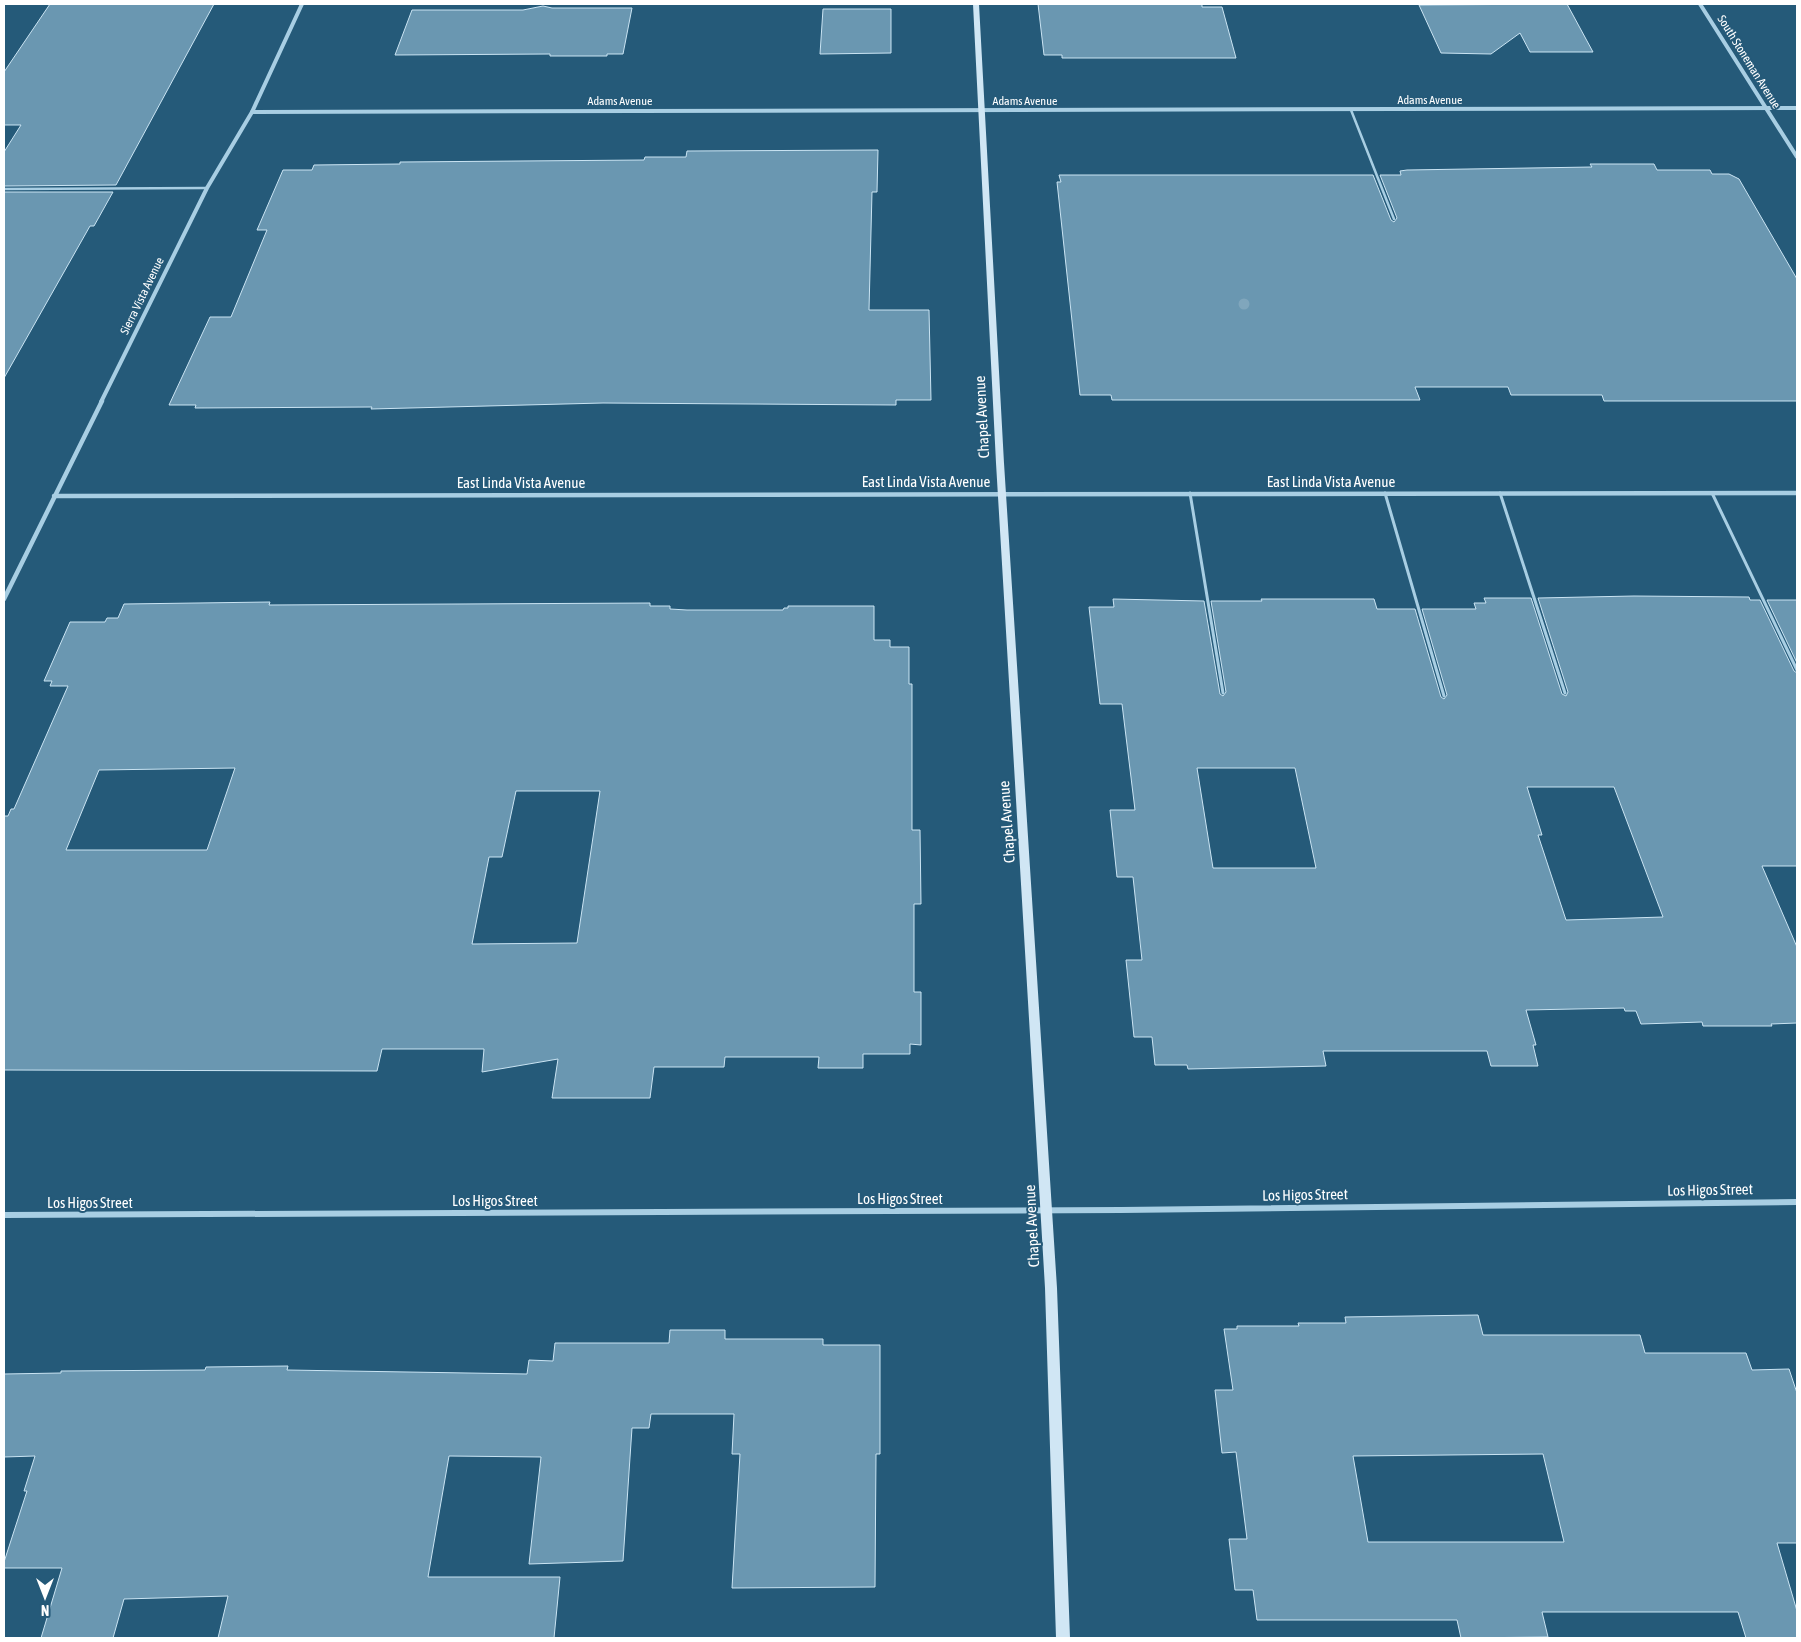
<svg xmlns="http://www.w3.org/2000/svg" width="1801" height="1642" font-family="'Asap Condensed',sans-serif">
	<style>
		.building { fill: #6a97b1; stroke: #cae4f3; fill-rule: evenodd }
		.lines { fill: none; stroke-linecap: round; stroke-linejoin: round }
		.lane-far1 { stroke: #a8cee3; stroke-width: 2.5 }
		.lane { stroke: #a8cee3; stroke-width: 3 }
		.street-far2 { stroke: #a8cee3; stroke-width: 4 }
		.street-far1 { stroke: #a8cee3; stroke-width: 4.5 }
		.street { stroke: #a8cee3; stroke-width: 6 }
		.secondary { fill: #d0e6f4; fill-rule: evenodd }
		.tree { fill: #80a6bc }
		.labels { text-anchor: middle; stroke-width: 4; stroke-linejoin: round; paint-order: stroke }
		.far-street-label { font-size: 12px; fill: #fff; stroke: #255a79 }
		.street-label { font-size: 15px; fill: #fff; stroke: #255a79 }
	</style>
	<rect width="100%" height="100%" fill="#255a79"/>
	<g class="building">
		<polygon points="50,4 214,4 116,185 4,186 4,152 21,125 4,125 4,72"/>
		<polygon points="1038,4 1202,4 1202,7 1222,7 1236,58 1062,58 1062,55 1044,55"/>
		<polygon points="1567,4 1593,52 1530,52 1520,33 1491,54 1441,53 1419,5"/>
		<polygon points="543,6 552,8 632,8 623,54 607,54 607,56 550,56 550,54 395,55 412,10 523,10"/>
		<polygon points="823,9 891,9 891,53 820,54"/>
		<polygon points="878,150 877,192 872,192 869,310 929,310 931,400 896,400 896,405 603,403 371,409 372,407 195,408 196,405 169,405 210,317 231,317 267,230 257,230 283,170 312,170 314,165 400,164 400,162 644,160 645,157 686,157 687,151"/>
		<polygon points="1590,164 1654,164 1657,170 1710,170 1712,174 1729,174 1739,179 1797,279 1797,401 1604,401 1602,395 1511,395 1508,387 1415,387 1420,400 1112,400 1111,395 1080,395 1057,182 1061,182 1059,175 1373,175 1391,220 1394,222 1397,218 1380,175 1401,175 1400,171 1407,170 1592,167"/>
		<polygon points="4,192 113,192 94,226 90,226 4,378"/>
		<path d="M1634,596l115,1 1,3h10l34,71 3,2v193h-35l35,81v76l-26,1 1,2h-69l-1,-4 -61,2 -5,-13h-11l-1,-3 -98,2 10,35h-3l5,21h-47l-4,-15h-164l3,15 -138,3 -1,-4h-32l-3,-28h-18l-8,-77h16l-9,-83h-16l-7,-67h25l-13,-106h-22l-11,-97h25l-1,-8 91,2 16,93 3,2 3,-4 -15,-91h51l-1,-2h113l3,10h38l26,88 3,2 3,-4 -25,-86h54l-2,-6h12l-2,-5h47l31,96 4,2 2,-4 -30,-94zM1197,768h98l21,100h-103zM1527,787h87l49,130 -97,3 -28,-85h4z"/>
		<polygon points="1767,600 1797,600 1797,663"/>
		<path d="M270,602l-1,3 381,-2v3h20v3l17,1h96l1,-2h4v-2h86v34h16v7h19v37h3v146h8l1,74h-7v88h7v53l-11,-1v10h-47v14h-45l1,-11h-94l-1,10h-70l-4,31h-98l6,-39 -76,13 2,-23h-102l-5,22 -373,-1v-254h4l3,-7h3l54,-123h-18l2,-5h-8l26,-59h35l2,-4h11l6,-14zM235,768l-28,82h-141l33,-80zM516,791h84l-23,152 -105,1 17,-87h13z"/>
		<path d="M1478,1315l5,20h157l5,18h101l6,17 37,-1 8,24v150h-20l20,68v27h-51l-8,-26h-196l6,25 -87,1 -4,-18h-200l-4,-30h-18l-6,-51h18l-11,-87 -14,1 -7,-63h18l-9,-61h13v-3h62l-1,-3h48l-1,-6zM1543,1454l21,88h-196l-15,-86z"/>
		<polygon points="670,1330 725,1330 725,1339 823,1339 823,1345 880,1345 880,1454 876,1454 875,1587 732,1588 740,1454 732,1454 734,1414 651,1414 649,1428 632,1428 623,1561 529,1564 541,1457 449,1456 428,1577 560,1577 554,1638 218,1638 228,1596 124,1599 113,1638 41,1638 62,1568 4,1568 4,1562 27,1491 24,1491 35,1456 4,1457 4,1374 61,1373 61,1371 205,1370 206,1367 288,1366 287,1370 527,1374 529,1360 553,1361 555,1343 669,1343"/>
	</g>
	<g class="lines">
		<g class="lane-far1">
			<polyline points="1351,110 1394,219"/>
			<polyline points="4,189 207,188"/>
		</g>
		<g class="lane">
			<polyline points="1190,493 1223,693"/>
			<polyline points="1385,493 1444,696"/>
			<polyline points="1500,493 1565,693"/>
			<polyline points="1712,493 1797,670"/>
		</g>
		<g class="street-far2">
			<polyline points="1700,4 1797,157"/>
			<polyline points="252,112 1797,108"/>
			<polyline points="101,402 207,188 252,112 302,4"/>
		</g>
		<g class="street-far1">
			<polyline points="54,496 1797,493"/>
			<polyline points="4,599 102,401"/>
		</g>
		<polyline class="street" points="4,1215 1121,1210 1797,1202"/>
		<polygon class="secondary" points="973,4 979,4 1004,463 1057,1288 1070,1638 1056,1638 1045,1288 996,463"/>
	</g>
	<circle class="tree" cx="1244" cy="304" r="5.5"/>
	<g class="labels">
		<g class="far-street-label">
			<text transform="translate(1749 62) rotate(58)" y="4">South Stoneman Avenue</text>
			<text x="1430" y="104">Adams Avenue</text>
			<text x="620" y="105">Adams Avenue</text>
			<text x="1025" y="105">Adams Avenue</text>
			<text transform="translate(142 296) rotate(-64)" y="4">Sierra Vista Avenue</text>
		</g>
		<g class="street-label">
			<text transform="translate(982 417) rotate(-93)" y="5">Chapel Avenue</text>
			<text x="926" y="487">East Linda Vista Avenue</text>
			<text x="1331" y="487">East Linda Vista Avenue</text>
			<text x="521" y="488">East Linda Vista Avenue</text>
			<text transform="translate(1007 822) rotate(-94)" y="5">Chapel Avenue</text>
			<text transform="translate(1710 1190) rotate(-1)" y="5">Los Higos Street</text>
			<text transform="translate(1305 1195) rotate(-1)" y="5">Los Higos Street</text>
			<text x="900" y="1204">Los Higos Street</text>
			<text x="495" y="1206">Los Higos Street</text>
			<text x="90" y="1208">Los Higos Street</text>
			<text transform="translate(1032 1226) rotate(-93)" y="5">Chapel Avenue</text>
		</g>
	</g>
	<rect width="1801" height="1642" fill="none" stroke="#ffffff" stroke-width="10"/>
	<g transform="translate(45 1597) rotate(180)" stroke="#255a79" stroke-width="4" paint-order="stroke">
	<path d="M0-4L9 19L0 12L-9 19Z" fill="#ffffff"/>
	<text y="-8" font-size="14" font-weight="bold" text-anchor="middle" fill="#ffffff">N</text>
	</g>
</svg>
